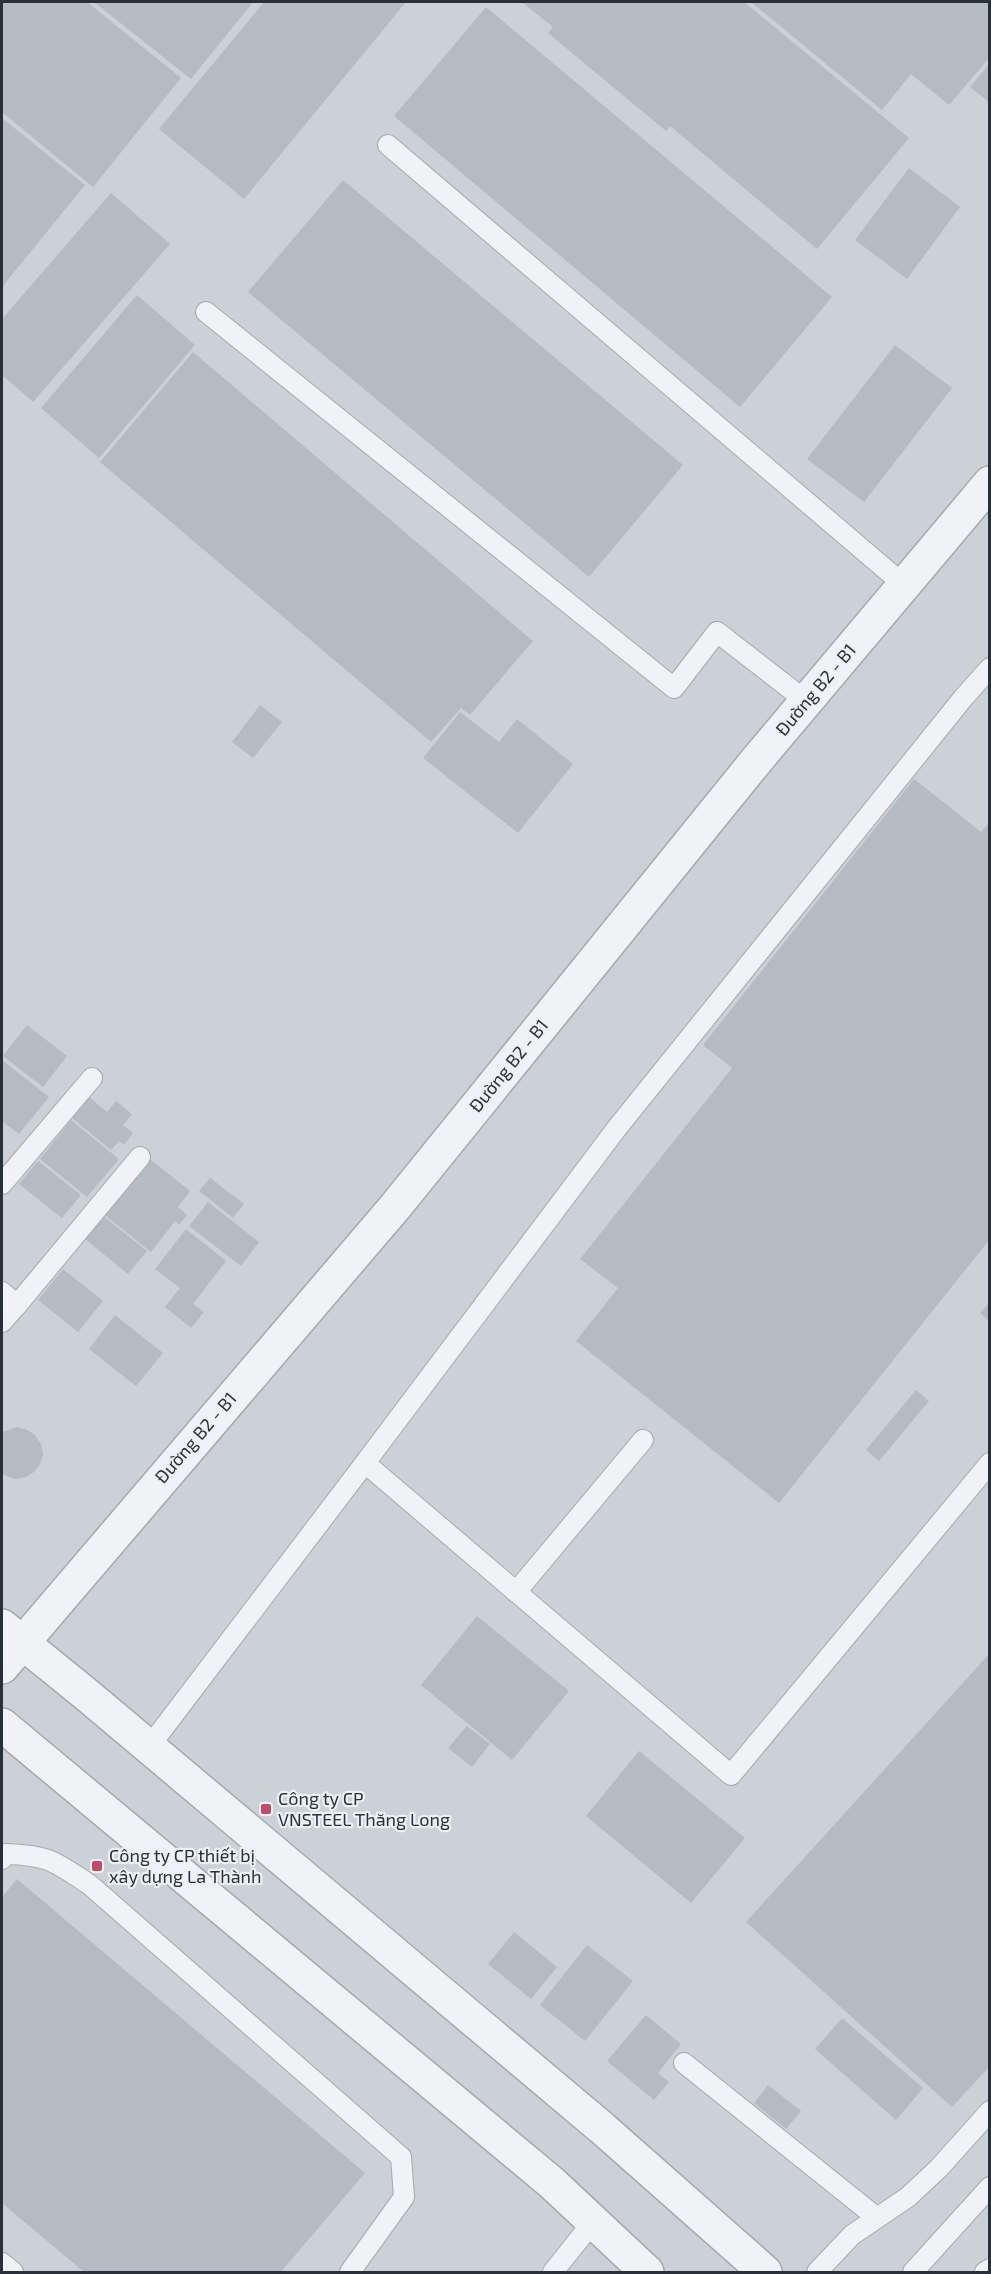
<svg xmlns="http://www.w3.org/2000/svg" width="991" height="2274" font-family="'Exo 2',sans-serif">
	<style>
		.built { fill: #ccd1d7 }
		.building { fill: #b5bbc2 }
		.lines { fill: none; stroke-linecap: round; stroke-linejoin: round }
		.service-casing { stroke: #a4a9af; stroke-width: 22 }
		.minor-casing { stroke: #a4a9af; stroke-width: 36 }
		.tertiary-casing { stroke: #a4a9af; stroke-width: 36 }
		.service { stroke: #f0f2f5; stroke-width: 20 }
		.minor { stroke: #f0f2f5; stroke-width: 33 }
		.tertiary { stroke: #f0f2f5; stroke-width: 33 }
		.poi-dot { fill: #c04d67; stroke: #edf0f4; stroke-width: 2 }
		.labels { text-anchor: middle; stroke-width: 4.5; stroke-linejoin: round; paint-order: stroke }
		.street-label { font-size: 18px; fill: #28313b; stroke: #edf0f4 }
		.poi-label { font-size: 18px; fill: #28313b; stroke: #edf0f4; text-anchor: start }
	</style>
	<rect width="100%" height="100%" fill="#dee1e6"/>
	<rect class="built" x="2" y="2" width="987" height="2270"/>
	<g class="building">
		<polygon points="2,2 87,2 181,78 93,187 2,112"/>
		<polygon points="94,2 253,2 191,79"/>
		<polygon points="264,2 406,2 244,199 159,129"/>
		<polygon points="522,2 744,2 909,138 817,249 670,126 666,131 548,33 553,27"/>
		<polygon points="751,2 990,2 990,57 949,105 911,74 882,110"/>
		<polygon points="486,7 832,297 740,407 394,116"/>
		<polygon points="990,63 990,103 970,87"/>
		<polygon points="2,118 85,185 2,287"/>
		<polygon points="909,168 960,207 907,279 855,240"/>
		<polygon points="343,180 683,465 589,577 248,292"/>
		<polygon points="111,193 170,244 33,402 2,375 2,319"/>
		<polygon points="137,295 195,345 99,458 41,408"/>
		<polygon points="895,345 952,388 864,502 807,459"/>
		<polygon points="193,352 533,641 470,715 461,708 431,742 100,462"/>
		<polygon points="260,705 282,722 253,758 232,742"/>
		<polygon points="460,712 499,742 517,719 573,764 518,833 423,758"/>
		<polygon points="914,779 981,832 990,822 990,1239 779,1503 576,1341 618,1288 580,1259 732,1068 703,1045"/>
		<polygon points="27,1025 67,1056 43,1087 3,1056"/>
		<polygon points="2,1060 49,1097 19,1134 2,1121"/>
		<polygon points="89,1097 107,1112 116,1101 132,1114 123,1125 133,1133 124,1145 119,1141 111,1150 72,1118"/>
		<polygon points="71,1120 119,1159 87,1197 40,1159"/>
		<polygon points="150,1159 190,1191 178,1207 187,1215 179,1225 175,1221 151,1252 105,1215"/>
		<polygon points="38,1161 81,1195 62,1218 19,1184"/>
		<polygon points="210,1178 244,1204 233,1218 199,1191"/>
		<polygon points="208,1202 259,1242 241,1266 189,1226"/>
		<polygon points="103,1216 147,1251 128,1274 85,1239"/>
		<polygon points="186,1229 226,1261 193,1304 204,1312 191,1328 165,1307 180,1288 155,1269"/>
		<polygon points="63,1269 103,1301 78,1332 38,1300"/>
		<polygon points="990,1302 990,1322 980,1313"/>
		<polygon points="115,1315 163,1353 136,1386 89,1349"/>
		<polygon points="916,1390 929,1401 879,1461 866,1450"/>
		<polygon points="17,1427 27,1430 35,1435 41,1444 43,1454 40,1464 34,1472 26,1477 15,1479 2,1474 2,1432"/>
		<polygon points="477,1616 569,1691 512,1760 421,1685"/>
		<polygon points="990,1653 990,2066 952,2107 746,1922"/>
		<polygon points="467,1726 490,1744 472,1767 448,1748"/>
		<polygon points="639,1751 745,1838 691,1903 586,1816"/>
		<polygon points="17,1879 365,2173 281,2272 84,2272 2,2203 2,1897"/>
		<polygon points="514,1932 557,1967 531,1999 488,1964"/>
		<polygon points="587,1945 633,1981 585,2041 540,2005"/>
		<polygon points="646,2015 681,2044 658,2073 669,2082 654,2100 607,2061"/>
		<polygon points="842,2018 923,2088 896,2120 815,2049"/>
		<polygon points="768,2085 801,2111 786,2129 754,2103"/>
	</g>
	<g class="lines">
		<defs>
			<g id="service">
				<polyline points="388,145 904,585"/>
				<polyline points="206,312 674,688 717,632 806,701"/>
				<polyline points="2,1184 92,1078"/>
				<polyline points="2,1292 17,1305 2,1322"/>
				<polyline points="17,1305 140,1157"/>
				<polyline points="365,1463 617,1128 964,697 990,668"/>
				<polyline points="516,1592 643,1440"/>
				<polyline points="149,1747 365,1463 731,1775 990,1463"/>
				<path d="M2,1859l4,-5c43,1 49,8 84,31l311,272 3,40 -54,75"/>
				<polyline points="684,2063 876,2217"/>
				<polyline points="2,2263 13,2272"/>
				<polyline points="553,2272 592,2223"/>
				<polyline points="817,2272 852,2235 908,2197 939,2168 990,2111"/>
				<polyline points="913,2272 990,2187"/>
				<polyline points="985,2272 990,2269"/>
			</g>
			<polyline id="minor" points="2,1667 395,1207 756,761 990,483"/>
			<g id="tertiary">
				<polyline points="2,1626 87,1695 602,2128 765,2272"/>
				<polyline points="2,1725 552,2183 647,2272"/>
			</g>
		</defs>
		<use href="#service" class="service-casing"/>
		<use href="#minor" class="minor-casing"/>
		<use href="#tertiary" class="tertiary-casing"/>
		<use href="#service" class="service"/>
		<use href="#minor" class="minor"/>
		<use href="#tertiary" class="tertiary"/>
	</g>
	<g class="poi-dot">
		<rect x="260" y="1803" width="12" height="12" rx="3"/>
		<rect x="91" y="1860" width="12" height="12" rx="3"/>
	</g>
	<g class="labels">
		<g class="street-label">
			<text transform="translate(816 690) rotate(-50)" y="6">Đường B2 - B1</text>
			<text transform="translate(509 1066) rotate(-51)" y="6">Đường B2 - B1</text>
			<text transform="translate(196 1438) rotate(-49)" y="6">Đường B2 - B1</text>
		</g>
		<g class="poi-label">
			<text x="278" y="1805">Công ty CP<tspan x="278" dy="21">VNSTEEL Thăng Long</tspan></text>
			<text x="109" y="1862">Công ty CP thiết bị<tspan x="109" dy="21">xây dựng La Thành</tspan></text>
		</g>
	</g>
	<rect width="991" height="2274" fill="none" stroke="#28313b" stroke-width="6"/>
</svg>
